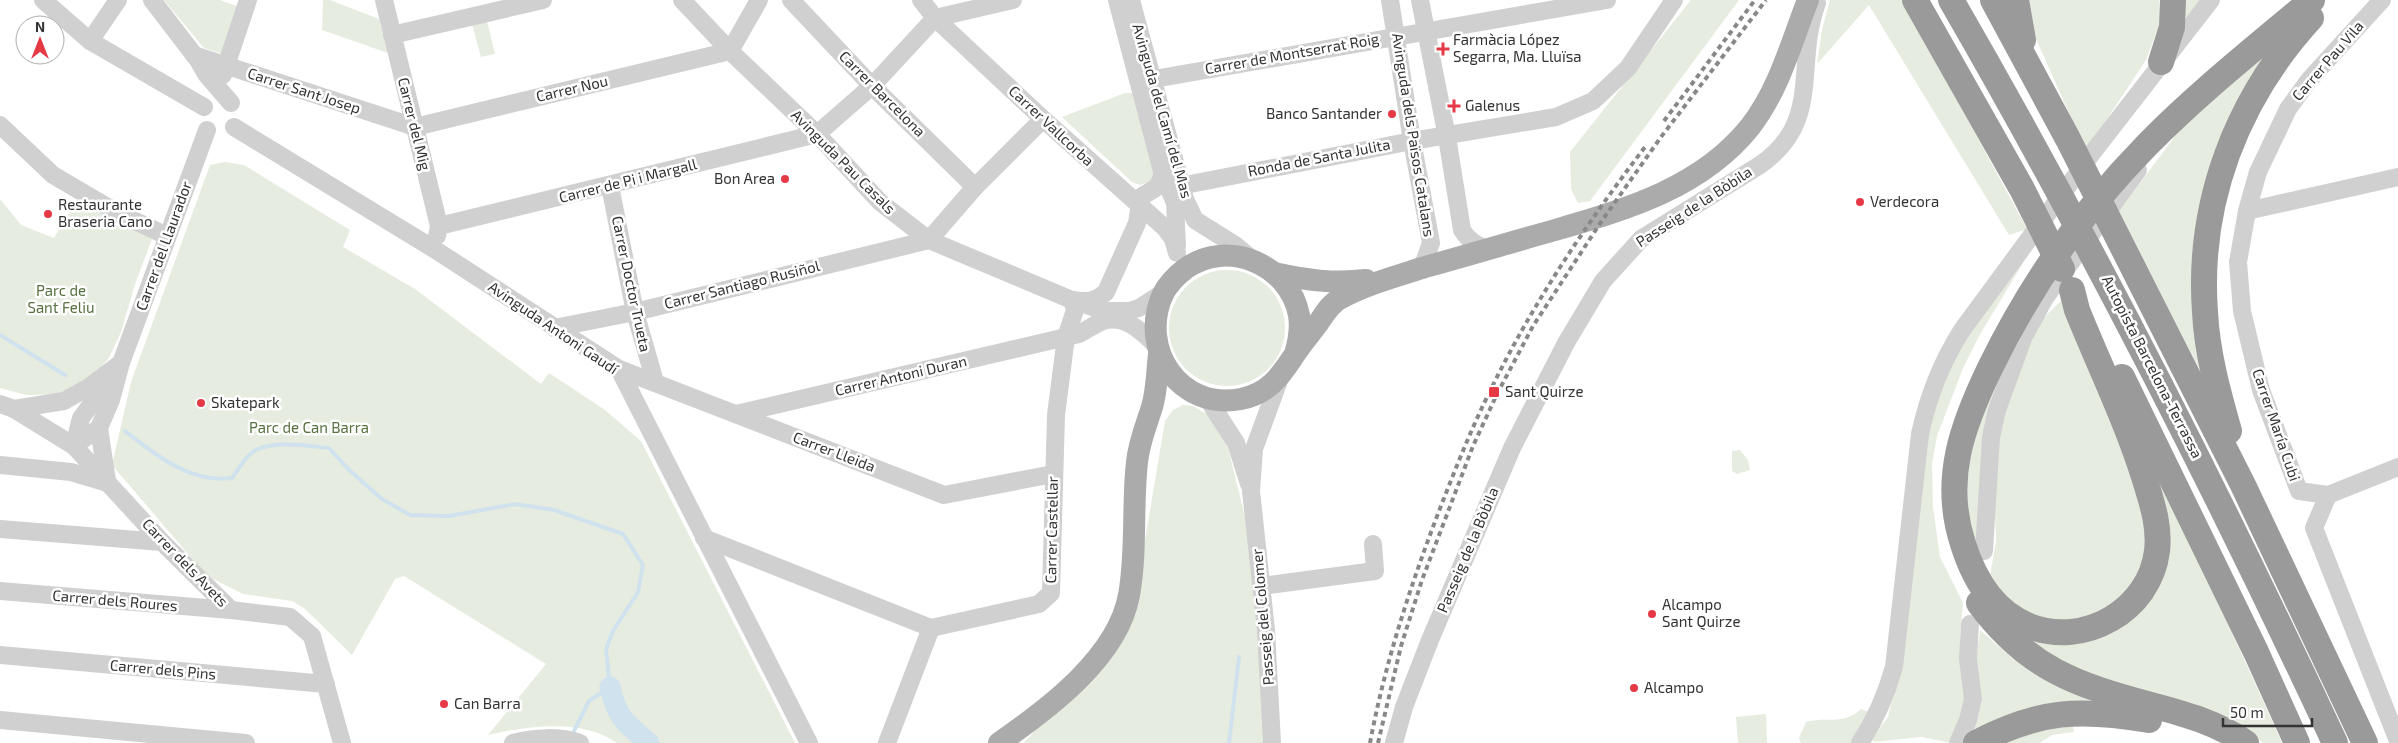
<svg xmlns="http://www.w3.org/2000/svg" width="2398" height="743" font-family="'Exo 2',sans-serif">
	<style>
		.green { fill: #e6ecdf }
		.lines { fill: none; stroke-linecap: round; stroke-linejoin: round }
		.stream { stroke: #cfe2ee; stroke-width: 4 }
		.river { stroke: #cfe2ee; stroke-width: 21 }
		.minor { stroke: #d0d0d0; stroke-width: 18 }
		.major { stroke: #ababab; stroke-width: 22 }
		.highway { stroke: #9a9a9a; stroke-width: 26 }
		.rail { stroke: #888; stroke-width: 4; stroke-dasharray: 5 4; stroke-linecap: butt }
		.poi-dot { fill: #e63946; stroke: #fff; stroke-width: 2 }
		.labels { text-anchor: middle; stroke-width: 5; stroke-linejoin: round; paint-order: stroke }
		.poi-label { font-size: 15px; fill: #333; stroke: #fff; text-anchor: start }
		.street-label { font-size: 15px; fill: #333; stroke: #fff }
		.park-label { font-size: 15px; fill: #56703f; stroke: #fff }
	</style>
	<rect width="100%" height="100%" fill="#fff"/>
	<g class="green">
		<polygon points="164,0 220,0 239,7 223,54 204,48"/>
		<polygon points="323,0 330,0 379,19 388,53 322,30"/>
		<polygon points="1691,0 1739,0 1590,201 1578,203 1571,189 1570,152"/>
		<polygon points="1830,0 1903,0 2027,229 2009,235 1869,5 1817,64 1822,30"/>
		<polygon points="2024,0 2159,0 2160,22 2146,60 2086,151 2028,21"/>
		<polygon points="2179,0 2203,0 2186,17 2181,12"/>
		<polygon points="486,17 495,54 481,57 471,20"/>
		<polygon points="2271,48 2218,142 2201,204 2208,386 2119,211 2179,131"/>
		<polygon points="1125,93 1133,93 1157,168 1153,180 1140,185 1132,182 1062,117"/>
		<path d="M225,162l19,3 106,65 -7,17 72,42 126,95 8,-11 56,37 36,31 154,302h-178c-35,-25 -90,-17 -129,-8l58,-71 -142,-88 -9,3 -43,76 -48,-47 -12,-7 -49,-7 -30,-15 -13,-11 -88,-103 19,-83 79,-217z"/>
		<polygon points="0,199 21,225 54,238 78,199 152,239 135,284 121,332 109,358 95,374 66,394 26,395 0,388"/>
		<polygon points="2026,258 1979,336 1963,368 1937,436 1932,464 1933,507 1940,557 1963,603 1960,637 1965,695 1960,723 1951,743 1921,737 1875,742 1872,739 1888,717 1901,663 1928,426 1957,346"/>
		<circle cx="1227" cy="328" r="58"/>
		<polygon points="2062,300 2132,464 2150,547 2125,598 2075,624 2030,617 1989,581 1996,542 1994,483 1996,454 2007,400 2040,321"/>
		<polygon points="2021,323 1979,513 1975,549 1964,524 1970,430"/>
		<polygon points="1183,405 1193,406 1217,420 1229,452 1262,586 1272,743 1024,743 1132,620 1138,606 1138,582 1165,421 1173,410"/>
		<polygon points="1740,450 1748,460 1750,470 1737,474 1732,471 1732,451"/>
		<polygon points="2151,466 2200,562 2282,743 2263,743 2250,734 2056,664 2015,628 2036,635 2147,596"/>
		<polygon points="1980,630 2012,658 2110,704 1966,743 1978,716 1982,701 1976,663"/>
		<path d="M1861,709l8,3 -18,31h-50l-2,-5 7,-16c21,-6 37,4 55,-13z"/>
		<polygon points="1766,714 1767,743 1738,743 1736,717"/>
		<polygon points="2072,720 2074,732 2052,735 2040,743 1991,743"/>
	</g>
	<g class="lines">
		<g class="stream">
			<polyline points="0,335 65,375"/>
			<path d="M125,431c31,24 66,53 107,47 8,-10 14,-24 26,-29 21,-8 49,-3 71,-1l19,21 34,30 28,16 39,1 66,-12 39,6 69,24 20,31 -5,27 -25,39 -7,18 4,38 -21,14 -15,30"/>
			<polyline points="1229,743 1239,657"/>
		</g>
		<path class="river" d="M610,687c7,31 15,36 39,56"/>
		<g class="minor">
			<polyline points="43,0 90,41 204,107"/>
			<polyline points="152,0 198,60 206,74 231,103"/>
			<polyline points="384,0 439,226 437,236"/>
			<polyline points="682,0 730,51 817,134 880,202 929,240 1072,300 1104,311 1129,311 1139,308 1164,292"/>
			<polyline points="791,0 872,86 975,187"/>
			<polyline points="921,0 935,18 1043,119 1165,228 1173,239 1177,253"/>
			<polyline points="1117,0 1163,175 1175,203 1177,246"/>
			<polyline points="1131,0 1185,199 1195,220 1235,245 1254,261"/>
			<polyline points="1390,0 1412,141 1431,243 1422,268"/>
			<path d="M1420,0l27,137 15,93c7,11 14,15 26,19"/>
			<polyline points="2382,0 2309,80 2288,109 2258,172 2247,211 2238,262 2242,311 2261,390 2299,491 2328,495 2398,467"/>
			<polyline points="392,35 543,0"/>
			<polyline points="90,41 118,0"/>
			<polyline points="194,55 415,127 730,51 759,0"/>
			<polyline points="223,75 248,0"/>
			<polyline points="1154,79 1607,0"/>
			<polyline points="0,125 53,175 116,212 167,236"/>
			<polyline points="234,127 434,249 619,369 809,743"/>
			<polyline points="610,186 635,312 655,382"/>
			<polyline points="1180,186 1412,141 1556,117 1593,101 1628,68 1674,0"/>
			<polyline points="2247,211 2398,177"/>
			<polyline points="439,226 817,134 872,86 935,18 1013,0"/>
			<polyline points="929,240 975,187 1043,119"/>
			<polyline points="554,328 635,312 929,240"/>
			<polyline points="619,369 944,495 1053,474"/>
			<polyline points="1207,398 1236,443 1249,484"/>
			<polyline points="0,404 14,409 74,446 162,542 231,610 290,617 312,636 342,743"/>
			<polyline points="14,409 64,401 89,387 121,363"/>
			<path d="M736,414l343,-80c8,-4 16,-10 24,-13 23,-7 40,12 54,25"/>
			<polyline points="99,428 107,481"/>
			<polyline points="74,446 99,428 111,400 121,363 207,130"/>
			<polyline points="74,446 81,418 113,375"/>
			<polyline points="0,465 71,472 108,483"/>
			<polyline points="2328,495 2314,528 2398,741"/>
			<polyline points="0,529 162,542"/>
			<path d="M704,538l227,90 108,-24 12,-11 5,-178 10,-78 9,-27 -3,-10c15,2 23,2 34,-8l31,-69 4,-26 16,-10 6,-12"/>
			<polyline points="1984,551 1991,437 1997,410 2024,336 2045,298 2138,170"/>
			<polyline points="1262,586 1375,571 1373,544"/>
			<polyline points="0,591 231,610"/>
			<polyline points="0,655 326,684"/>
			<polyline points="0,720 246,743"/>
			<path d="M513,743c21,-6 47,-7 67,0"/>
			<polyline points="887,743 931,628"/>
			<polyline points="1272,743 1266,630 1251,491 1254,449 1280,378"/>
			<path d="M1394,743l10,-36 26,-67 82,-192 54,-105 37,-62 38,-42 119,-74c63,-43 34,-100 57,-162"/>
			<path d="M1860,743c16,-24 26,-48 34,-76l26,-233c8,-37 21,-71 42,-104l131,-178 118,-152"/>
			<polyline points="1958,743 1968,720 1973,699 1968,659 1970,624"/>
		</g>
		<g class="major">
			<path d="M1274,273c32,7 60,11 92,7"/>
			<path d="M1295,354c4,-13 6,-26 4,-39 -10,-51 -72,-77 -114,-46 -9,7 -17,15 -22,25 -25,55 17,117 78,105 29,-6 40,-24 54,-45 7,-11 16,-21 24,-32 6,-9 12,-19 22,-24 26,-14 56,-22 84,-31 44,-12 87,-25 130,-37 72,-21 146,-42 195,-103 29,-37 41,-84 58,-127"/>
			<path d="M999,743c49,-34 119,-86 130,-148 8,-44 3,-89 8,-133 2,-20 9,-36 15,-55 5,-16 5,-36 7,-53"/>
		</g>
		<g class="highway">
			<polyline points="1915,0 2022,189 2062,269"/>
			<path d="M1951,0c140,242 266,490 384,743"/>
			<polyline points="1993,0 2068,139 2243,485 2365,743"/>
			<polyline points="2016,0 2023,40"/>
			<polyline points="2161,62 2172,27 2173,0"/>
			<path d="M2072,290l5,20c23,57 50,112 68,170 7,23 15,46 12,71 -7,59 -73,97 -128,75 -36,-14 -55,-47 -66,-82 -21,-64 -1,-118 27,-176 40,-82 93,-158 157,-223 51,-52 109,-98 165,-145"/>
			<polyline points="2122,377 2256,652 2297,743"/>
			<path d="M2229,431c-11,-39 -22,-78 -24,-119 -8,-110 32,-213 106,-294"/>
			<path d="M1979,603c48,65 97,82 172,102 34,9 67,18 95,38"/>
			<path d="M1976,743c63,-33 104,-35 173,-23"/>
		</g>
		<g class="rail">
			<polyline points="1664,121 1755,0"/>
			<path d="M1370,743c15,-80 40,-156 69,-232 16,-41 32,-82 52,-122 42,-86 96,-166 154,-242"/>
			<polyline points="1378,743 1401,646 1422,580 1473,446 1497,394 1533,326 1601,222 1661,137 1766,0"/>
		</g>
	</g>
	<g class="poi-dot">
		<path d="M1440.5 41.5h5v5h5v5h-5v5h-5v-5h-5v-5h5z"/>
		<path d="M1451.5 98.5h5v5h5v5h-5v5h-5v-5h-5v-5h5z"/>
		<circle cx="1392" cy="114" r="5"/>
		<circle cx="785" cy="179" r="5"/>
		<circle cx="1860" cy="202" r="5"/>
		<circle cx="48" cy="214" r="5"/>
		<rect x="1488" y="386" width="12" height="12" rx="2.5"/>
		<circle cx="201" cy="403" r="5"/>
		<circle cx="1652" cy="614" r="5"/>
		<circle cx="1634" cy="688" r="5"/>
		<circle cx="444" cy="704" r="5"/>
	</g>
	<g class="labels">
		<g class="poi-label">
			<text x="1453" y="45">Farmàcia López<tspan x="1453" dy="17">Segarra, Ma. Lluïsa</tspan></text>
			<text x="1465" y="111">Galenus</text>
			<text x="1382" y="119" text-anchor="end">Banco Santander</text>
			<text x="775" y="184" text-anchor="end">Bon Area</text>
			<text x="1870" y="207">Verdecora</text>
			<text x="58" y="210">Restaurante<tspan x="58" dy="17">Braseria Cano</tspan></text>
			<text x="1505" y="397">Sant Quirze</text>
			<text x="211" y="408">Skatepark</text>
			<text x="1662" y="610">Alcampo<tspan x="1662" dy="17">Sant Quirze</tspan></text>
			<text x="1644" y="693">Alcampo</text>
			<text x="454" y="709">Can Barra</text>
		</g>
		<g class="street-label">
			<text transform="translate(1292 54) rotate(-10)" y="5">Carrer de Montserrat Roig</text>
			<text transform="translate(2328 61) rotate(-49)" y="5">Carrer Pau Vila</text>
			<text transform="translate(572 89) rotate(-13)" y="5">Carrer Nou</text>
			<text transform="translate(304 91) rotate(18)" y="5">Carrer Sant Josep</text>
			<text transform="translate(882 94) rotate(45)" y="5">Carrer Barcelona</text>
			<text transform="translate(1162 111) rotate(74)" y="5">Avinguda del Camí del Mas</text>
			<text transform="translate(414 124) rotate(76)" y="5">Carrer del Mig</text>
			<text transform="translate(1051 126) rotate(43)" y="5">Carrer Vallcorba</text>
			<text transform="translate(1413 135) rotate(81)" y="5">Avinguda dels Països Catalans</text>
			<text transform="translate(1319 158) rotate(-11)" y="5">Ronda de Santa Julita</text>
			<text transform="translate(843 162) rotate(45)" y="5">Avinguda Pau Casals</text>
			<text transform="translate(628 181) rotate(-14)" y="5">Carrer de Pi i Margall</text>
			<text transform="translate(1694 207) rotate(-33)" y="5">Passeig de la Bòbila</text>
			<text transform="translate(164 246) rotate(-70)" y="5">Carrer del Llaurador</text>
			<text transform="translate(631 284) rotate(78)" y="5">Carrer Doctor Trueta</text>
			<text transform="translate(742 285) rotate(-14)" y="5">Carrer Santiago Rusiñol</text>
			<text transform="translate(553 328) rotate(34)" y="5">Avinguda Antoni Gaudí</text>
			<text transform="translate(2152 367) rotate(63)" y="5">Autopista Barcelona-Terrassa</text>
			<text transform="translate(901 376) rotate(-13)" y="5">Carrer Antoni Duran</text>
			<text transform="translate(2276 425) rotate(71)" y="5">Carrer María Cubi</text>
			<text transform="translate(834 452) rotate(21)" y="5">Carrer Lleida</text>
			<text transform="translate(1052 530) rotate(-89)" y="5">Carrer Castellar</text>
			<text transform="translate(1468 550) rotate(-67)" y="5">Passeig de la Bòbila</text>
			<text transform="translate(185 563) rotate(46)" y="5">Carrer dels Avets</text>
			<text transform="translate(115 601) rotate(5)" y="5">Carrer dels Roures</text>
			<text transform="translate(1263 617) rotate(-95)" y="5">Passeig del Colomer</text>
			<text transform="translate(163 670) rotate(5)" y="5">Carrer dels Pins</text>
		</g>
		<g class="park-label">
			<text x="61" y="296">Parc de<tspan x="61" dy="17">Sant Feliu</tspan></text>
			<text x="309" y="433">Parc de Can Barra</text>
		</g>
	</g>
	<g transform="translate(40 40)"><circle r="24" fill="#ffffff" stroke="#adadad"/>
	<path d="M0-4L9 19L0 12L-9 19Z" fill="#e63946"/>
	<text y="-8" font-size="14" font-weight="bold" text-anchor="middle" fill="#333333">N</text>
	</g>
	<path d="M2223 718v8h89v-8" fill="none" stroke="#333333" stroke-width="2.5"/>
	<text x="2230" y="718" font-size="15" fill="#333333" stroke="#ffffff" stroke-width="4" paint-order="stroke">50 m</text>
</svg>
